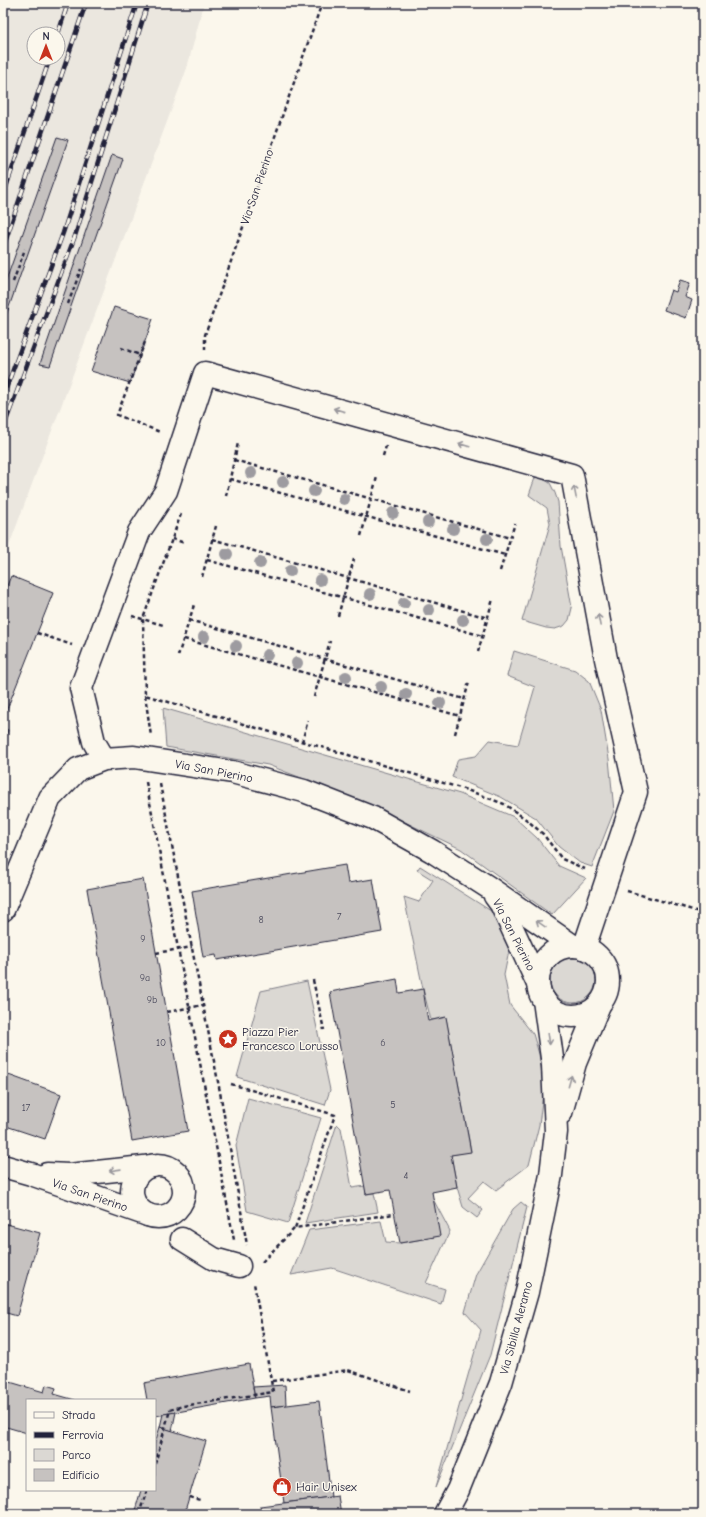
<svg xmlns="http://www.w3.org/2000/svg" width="706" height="1517" font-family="'Comic Neue',sans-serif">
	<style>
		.built { fill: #ebe7df; fill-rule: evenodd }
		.green { fill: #dbd8d3; stroke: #7e7d87 }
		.building { fill: #c6c2c0; stroke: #22223b }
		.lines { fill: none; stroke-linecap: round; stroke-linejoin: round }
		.minor-casing { stroke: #22223b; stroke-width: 25 }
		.path { stroke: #22223b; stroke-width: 2.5; stroke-dasharray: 4 3; stroke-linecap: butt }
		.minor { stroke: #fbf7ec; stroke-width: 22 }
		.rail-casing { stroke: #22223b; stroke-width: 4.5 }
		.rail { stroke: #fbf7ec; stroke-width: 3; stroke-dasharray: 9; stroke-linecap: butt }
		.path-bridge { stroke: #22223b; stroke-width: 2.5; stroke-dasharray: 4 3; stroke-linecap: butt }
		.tree { fill: #9d9ba0 }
		.oneway { stroke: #99979c }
		.labels { text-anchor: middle; stroke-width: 3; stroke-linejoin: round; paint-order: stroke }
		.number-label { font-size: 10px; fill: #4b4a5c }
		.street-label { font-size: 12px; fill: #22223b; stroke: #fbf7ec }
		.poi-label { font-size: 12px; fill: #22223b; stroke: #fbf7ec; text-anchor: start }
	</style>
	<rect width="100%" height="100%" fill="#fbf7ec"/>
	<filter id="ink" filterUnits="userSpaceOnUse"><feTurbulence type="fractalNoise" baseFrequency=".025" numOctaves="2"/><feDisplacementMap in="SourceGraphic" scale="8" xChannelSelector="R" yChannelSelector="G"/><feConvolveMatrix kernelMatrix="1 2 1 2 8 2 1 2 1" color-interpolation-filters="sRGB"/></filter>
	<g filter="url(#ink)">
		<path class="built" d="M3,3h201l-17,65 -184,494zM34,34h24v24h-24z"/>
		<g class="green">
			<polygon points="536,475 550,483 555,493 558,502 561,546 572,608 569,620 564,626 555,629 546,628 522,621 550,524 547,508 529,495"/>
			<polygon points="514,651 575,670 589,681 601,710 609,759 614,811 592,867 580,863 559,847 536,818 501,797 452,777 458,759 476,756 490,740 518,745 535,687 507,676"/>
			<polygon points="163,708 460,794 514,817 537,838 559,866 586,878 552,915 461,849 363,802 268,765 166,747"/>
			<polygon points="420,866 491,911 503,927 509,951 504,975 510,1005 533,1034 539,1054 544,1085 539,1125 529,1165 496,1190 484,1181 468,1198 483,1210 477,1218 463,1207 457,1187 451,1155 471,1151 446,1018 431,1020 423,989 404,897 419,902 433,880 417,870"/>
			<circle cx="573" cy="980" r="23"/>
			<polygon points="307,981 330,1090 325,1105 237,1077 261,991"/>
			<polygon points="248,1098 321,1118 288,1223 247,1211 236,1146"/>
			<polygon points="337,1124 341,1128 352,1188 365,1186 366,1194 374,1193 378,1212 305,1223"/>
			<polygon points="433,1199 450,1231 426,1283 445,1289 441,1304 332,1268 291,1275 309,1230 381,1221 386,1242 400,1243 439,1236"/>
			<polygon points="521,1202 527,1207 490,1355 436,1487 481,1330 465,1312 476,1274 513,1209"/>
		</g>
		<g class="building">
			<polygon points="57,137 68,140 3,324 3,289"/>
			<polygon points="112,155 123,159 50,366 40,364"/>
			<polygon points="680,280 690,283 685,297 692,300 686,318 664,310 671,290 676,292"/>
			<polygon points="114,307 153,319 130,383 91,371"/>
			<polygon points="11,576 53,593 3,719 3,595"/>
			<polygon points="3,728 8,730 3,748"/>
			<polygon points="345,865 348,883 373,879 382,932 217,960 216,955 203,957 192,891"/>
			<polygon points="143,879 188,1131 132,1141 87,889"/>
			<polygon points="397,979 399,993 423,989 428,1021 446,1017 471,1152 451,1155 457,1187 432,1192 440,1236 400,1243 390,1190 366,1194 330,992"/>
			<polygon points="3,1073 61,1094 45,1139 3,1125"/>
			<polygon points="3,1223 40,1233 17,1316 3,1312"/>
			<polygon points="249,1364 255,1398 155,1416 155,1400 147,1400 144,1383"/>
			<polygon points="3,1380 44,1392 46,1385 56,1388 54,1394 75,1400 27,1400 27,1433 3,1426"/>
			<polygon points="285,1385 286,1405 271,1407 270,1396 255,1398 253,1387"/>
			<polygon points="319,1401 331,1497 284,1503 271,1407"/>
			<polygon points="176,1412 172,1431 160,1427 163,1414"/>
			<polygon points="160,1427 206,1441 184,1514 134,1514 141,1490 155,1490 155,1443"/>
			<polygon points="338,1496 341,1514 261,1514 260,1506"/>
		</g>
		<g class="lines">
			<defs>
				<g id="minor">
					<polyline points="104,759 94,742 81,688 139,532 166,491 205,373 572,475 606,659 636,792 584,948"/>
					<polyline points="495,896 501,904 538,984"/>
					<polyline points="3,910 50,798 78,769 104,759 134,757 232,772 304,791 373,818 432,851 488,887 573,946"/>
					<circle cx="573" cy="981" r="35"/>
					<polyline points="561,1113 575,1063 599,1005"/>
					<circle cx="158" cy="1191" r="26"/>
					<polyline points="3,1166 31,1174 148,1215"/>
					<polyline points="47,1174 69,1175 153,1166"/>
					<polyline points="182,1239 214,1259 239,1266"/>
					<polyline points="445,1514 458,1490 501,1383 527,1292 551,1175 556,1132 553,1065 544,1000"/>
				</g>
			</defs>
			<use href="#minor" class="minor-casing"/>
			<g class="path">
				<polyline points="13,282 25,249"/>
				<polyline points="68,304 81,269"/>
				<polyline points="145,342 117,415 160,432 160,433"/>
				<polyline points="121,348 140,355"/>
				<polyline points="205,350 205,335 322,3"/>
				<polyline points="383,456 386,446"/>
				<polyline points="234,460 510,538"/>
				<polyline points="230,479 505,555"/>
				<polyline points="226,496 238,443"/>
				<polyline points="181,514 143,619 145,695 467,790 504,804 527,820 543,834 562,859 585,869"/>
				<polyline points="361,536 377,477"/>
				<polyline points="172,539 185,543"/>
				<polyline points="212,539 488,618"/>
				<polyline points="207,560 483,636"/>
				<polyline points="500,571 515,523"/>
				<polyline points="202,577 216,526"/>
				<polyline points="132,616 163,625"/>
				<polyline points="338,616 354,559"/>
				<polyline points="189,620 464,699"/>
				<polyline points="37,633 72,645"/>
				<polyline points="184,639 460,716"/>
				<polyline points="478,652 493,599"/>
				<polyline points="178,656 194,605"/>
				<polyline points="145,695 151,736"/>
				<polyline points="314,697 330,641"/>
				<polyline points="455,734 469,682"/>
				<polyline points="302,742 308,720"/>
				<polyline points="146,782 234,1240"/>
				<polyline points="160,784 220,1092 247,1245"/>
				<polyline points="627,891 703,913"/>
				<polyline points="313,980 324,1030"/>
				<polyline points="231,1084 335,1115 295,1228 394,1214"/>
				<polyline points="262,1262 295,1228"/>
				<polyline points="272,1381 348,1370 410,1391"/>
				<polyline points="155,1464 170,1410 183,1406 273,1392 254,1283"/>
				<polyline points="189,1497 200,1500"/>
				<polyline points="139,1514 147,1490"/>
			</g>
			<use href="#minor" class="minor"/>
			<defs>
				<g id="rail">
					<polyline points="58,34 68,3"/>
					<polyline points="3,196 50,58"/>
					<polyline points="3,248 86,3"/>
					<polyline points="3,397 63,233 137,3"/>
					<polyline points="3,429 75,236 148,3"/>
				</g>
			</defs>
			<use href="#rail" class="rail-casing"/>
			<use href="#rail" class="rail"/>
			<g class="path-bridge">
				<polyline points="156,953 192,947"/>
				<polyline points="167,1012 203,1005"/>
			</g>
		</g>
		<g class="tree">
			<circle cx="251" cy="473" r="6"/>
			<circle cx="283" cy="482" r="6"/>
			<circle cx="314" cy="491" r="6"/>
			<circle cx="344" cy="499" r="6"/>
			<circle cx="393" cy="513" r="6"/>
			<circle cx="428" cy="522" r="6"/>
			<circle cx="453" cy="529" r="6"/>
			<circle cx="487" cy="539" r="6"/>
			<circle cx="227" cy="554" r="6"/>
			<circle cx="260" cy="563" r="6"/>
			<circle cx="290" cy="571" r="6"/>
			<circle cx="320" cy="580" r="6"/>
			<circle cx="370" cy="594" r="6"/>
			<circle cx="404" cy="603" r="6"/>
			<circle cx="429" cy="610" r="6"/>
			<circle cx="463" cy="620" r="6"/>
			<circle cx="204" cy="637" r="6"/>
			<circle cx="236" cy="646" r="6"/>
			<circle cx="267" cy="655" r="6"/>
			<circle cx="297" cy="663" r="6"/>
			<circle cx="346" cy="677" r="6"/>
			<circle cx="381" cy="687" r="6"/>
			<circle cx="406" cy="694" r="6"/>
			<circle cx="440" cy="703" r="6"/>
		</g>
		<defs><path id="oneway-shaft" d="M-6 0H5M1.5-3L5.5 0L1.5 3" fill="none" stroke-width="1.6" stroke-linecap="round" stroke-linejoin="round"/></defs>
		<g class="oneway">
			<use href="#oneway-shaft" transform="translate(339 410) rotate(-164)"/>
			<use href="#oneway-shaft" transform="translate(464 445) rotate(-164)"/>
			<use href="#oneway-shaft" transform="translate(575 492) rotate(-101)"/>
			<use href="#oneway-shaft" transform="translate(599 620) rotate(-101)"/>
			<use href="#oneway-shaft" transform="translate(541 924) rotate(-145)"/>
			<use href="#oneway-shaft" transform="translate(549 1039) rotate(82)"/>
			<use href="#oneway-shaft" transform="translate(570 1081) rotate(-74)"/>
			<use href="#oneway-shaft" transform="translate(115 1170) rotate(172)"/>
		</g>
	</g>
	<defs>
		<symbol id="sight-disc" viewBox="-11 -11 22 22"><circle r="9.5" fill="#c8321e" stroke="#fbf7ec"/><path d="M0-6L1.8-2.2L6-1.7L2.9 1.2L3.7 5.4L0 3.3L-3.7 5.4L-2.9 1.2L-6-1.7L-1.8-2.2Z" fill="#fff"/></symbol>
		<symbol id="shop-disc" viewBox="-11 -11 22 22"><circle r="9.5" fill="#c8321e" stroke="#fbf7ec"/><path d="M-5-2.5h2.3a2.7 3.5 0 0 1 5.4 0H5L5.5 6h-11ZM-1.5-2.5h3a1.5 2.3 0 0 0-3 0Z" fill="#fff"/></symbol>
	</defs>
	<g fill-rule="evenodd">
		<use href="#sight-disc" x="217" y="1028" width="22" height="22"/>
		<use href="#shop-disc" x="271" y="1476" width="22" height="22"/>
	</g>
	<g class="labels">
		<g class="number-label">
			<text x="339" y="920">7</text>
			<text x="261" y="923">8</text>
			<text x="143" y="942">9</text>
			<text x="145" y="981">9a</text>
			<text x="152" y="1003">9b</text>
			<text x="161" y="1046">10</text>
			<text x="383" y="1046">6</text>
			<text x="393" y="1108">5</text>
			<text x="26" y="1111">17</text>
			<text x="406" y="1179">4</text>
		</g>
		<g class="street-label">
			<text transform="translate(257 187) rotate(-71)" y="4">Via San Pierino</text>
			<text transform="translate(214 771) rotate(11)" y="4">Via San Pierino</text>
			<text transform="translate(514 935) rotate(63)" y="4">Via San Pierino</text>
			<text transform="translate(90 1195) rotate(19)" y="4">Via San Pierino</text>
			<text transform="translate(516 1328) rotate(-75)" y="4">Via Sibilla Aleramo</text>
		</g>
		<g class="poi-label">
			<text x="242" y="1036">Piazza Pier<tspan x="242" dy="14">Francesco Lorusso</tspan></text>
			<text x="296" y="1491">Hair Unisex</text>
		</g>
	</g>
	<rect width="706" height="1517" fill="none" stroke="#fbf7ec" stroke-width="16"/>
	<rect x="8" y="8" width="690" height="1501" fill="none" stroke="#22223b" stroke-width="1.5" filter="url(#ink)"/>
	<rect x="26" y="1399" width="130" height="92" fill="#fbf7ec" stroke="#a4a2a5"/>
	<rect x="34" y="1412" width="20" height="6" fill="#fbf7ec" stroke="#a4a2a5"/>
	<text x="62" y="1419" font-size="12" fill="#22223b">Strada</text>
	<rect x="34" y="1432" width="20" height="6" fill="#22223b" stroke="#a4a2a5"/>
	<text x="62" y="1439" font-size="12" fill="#22223b">Ferrovia</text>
	<rect x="34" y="1449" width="20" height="12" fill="#dbd8d3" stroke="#a4a2a5"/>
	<text x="62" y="1459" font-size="12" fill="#22223b">Parco</text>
	<rect x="34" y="1469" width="20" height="12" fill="#c6c2c0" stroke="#a4a2a5"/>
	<text x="62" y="1479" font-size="12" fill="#22223b">Edificio</text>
	<g transform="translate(46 46)"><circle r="19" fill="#fbf7ec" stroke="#a4a2a5"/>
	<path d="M0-3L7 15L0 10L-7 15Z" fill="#c8321e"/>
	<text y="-6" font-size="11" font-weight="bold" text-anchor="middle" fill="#22223b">N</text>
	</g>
</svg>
